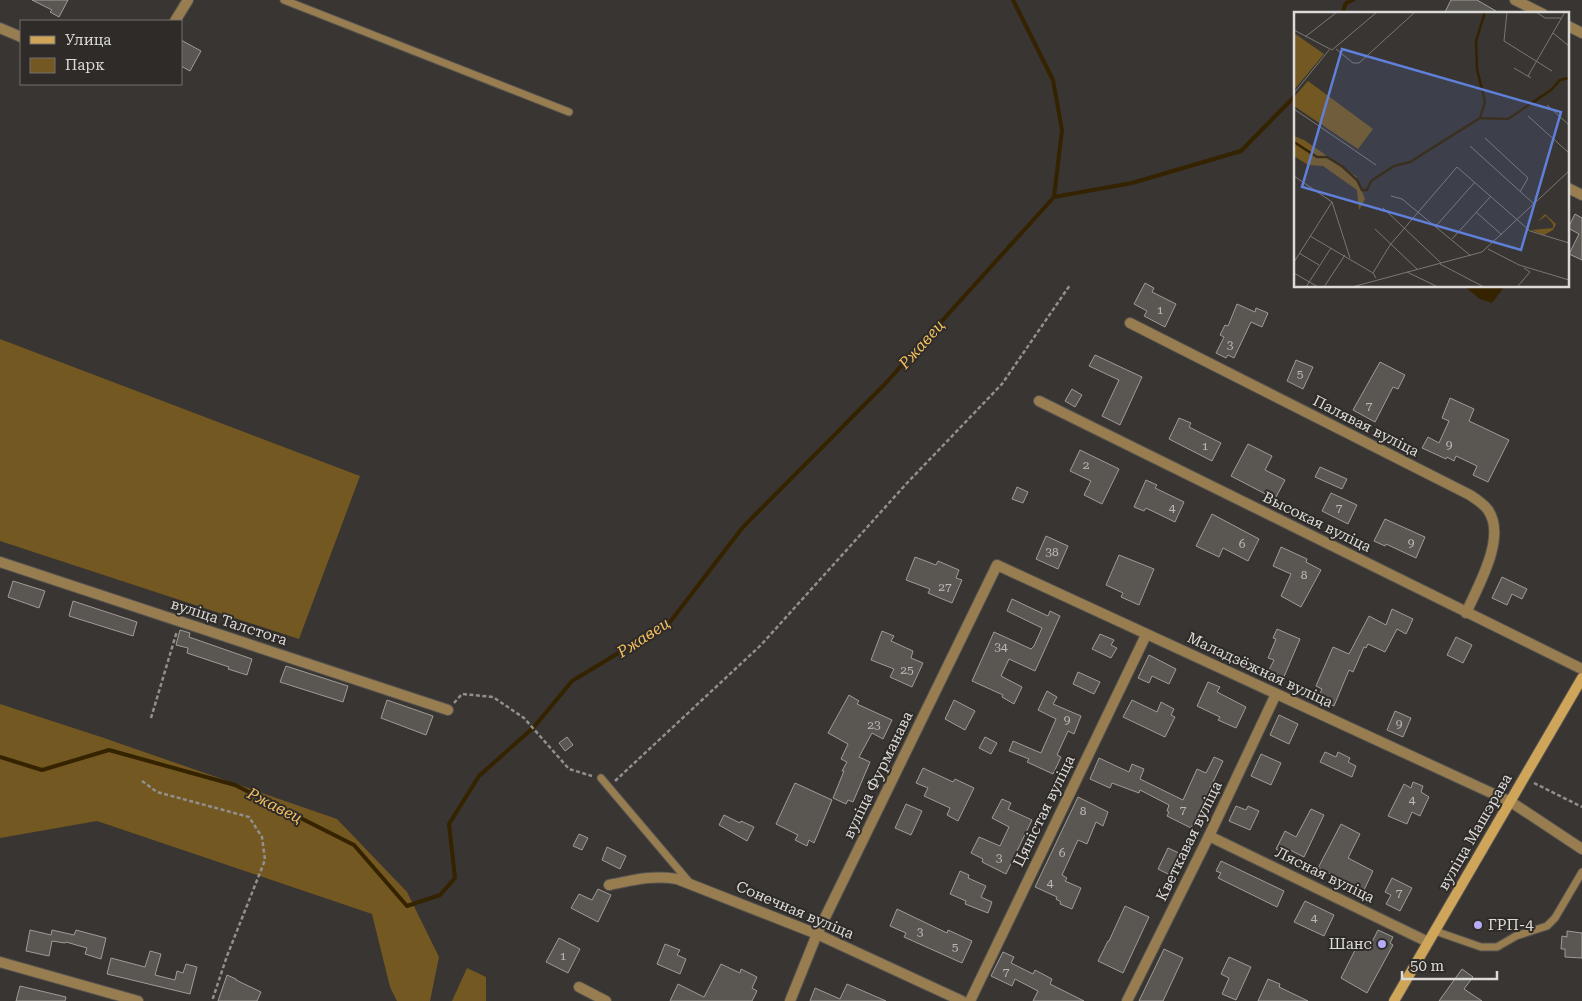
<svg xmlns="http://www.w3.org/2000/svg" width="1582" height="1001" font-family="'Roboto Serif',serif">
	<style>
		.green { fill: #745821 }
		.water { fill: #352300 }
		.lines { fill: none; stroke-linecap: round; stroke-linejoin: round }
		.stream { stroke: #352300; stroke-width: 4 }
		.building { fill: #5a5753; stroke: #9f9c98 }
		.service-casing { stroke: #565350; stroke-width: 9 }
		.minor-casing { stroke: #565350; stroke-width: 12 }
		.secondary-casing { stroke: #565350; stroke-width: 12 }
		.path { stroke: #92908e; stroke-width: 2.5; stroke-dasharray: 4 2.5; stroke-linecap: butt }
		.service { stroke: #987d50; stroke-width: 7 }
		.minor { stroke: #987d50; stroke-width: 10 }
		.secondary { stroke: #cfa559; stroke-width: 10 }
		.poi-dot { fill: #b6abf8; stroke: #2e2b28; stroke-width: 2 }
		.labels { text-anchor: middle; stroke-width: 4; stroke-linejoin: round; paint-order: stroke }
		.number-label { font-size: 12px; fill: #bcbab8 }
		.street-label { font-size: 15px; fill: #dcdbd9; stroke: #2e2b28 }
		.poi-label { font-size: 15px; fill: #dcdbd9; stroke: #2e2b28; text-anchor: start }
		.water-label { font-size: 16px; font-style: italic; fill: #f3bf61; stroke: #2e2b28 }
		.inset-river { fill: none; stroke: #352300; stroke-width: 2.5 }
		.inset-road { fill: none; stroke: #7a7775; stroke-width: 1 }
		.view { fill: #607fd8; fill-opacity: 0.15; stroke: #607fd8; stroke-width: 2.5 }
		.inset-edge { fill: none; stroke: #dcdbd9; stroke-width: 2.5 }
	</style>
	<rect width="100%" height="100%" fill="#383532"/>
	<g class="green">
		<polygon points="0,339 360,476 299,639 0,541"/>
		<polygon points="0,704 104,738 337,819 407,892 439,957 430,1001 397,1001 390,987 372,914 97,821 0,838"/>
		<polygon points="467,968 486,977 486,1001 452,1001"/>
	</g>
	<polygon class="water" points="1464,286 1505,286 1492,303 1480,299"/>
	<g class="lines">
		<g class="stream">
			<polyline points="1013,0 1053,80 1062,130 1054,197"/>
			<polyline points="1342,14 1346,3 1353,0"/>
			<polyline points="0,757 42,770 109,750 235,785 354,845 407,906 440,895 455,878 449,824 479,776 534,727 572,681 670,622 743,527 884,385 1054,197 1132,183 1241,151 1296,95"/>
		</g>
	</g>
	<g class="building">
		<polygon points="32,0 68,0 59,17 50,12 52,10"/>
		<polygon points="1451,0 1477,0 1501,14 1444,14"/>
		<polygon points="181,40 201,51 190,71 181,66"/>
		<polygon points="1575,214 1582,218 1582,260 1569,254 1579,234 1568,228"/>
		<polygon points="1145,283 1154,288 1152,292 1176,304 1165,327 1144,316 1147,311 1134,304"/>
		<polygon points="1237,304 1255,312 1256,308 1268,313 1262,327 1251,322 1234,358 1228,355 1226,358 1216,353 1224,337 1220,335 1225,325 1228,326"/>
		<polygon points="1095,355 1142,377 1120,425 1102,416 1119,380 1089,366"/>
		<polygon points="1296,360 1313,367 1303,389 1287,381"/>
		<polygon points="1380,362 1405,375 1398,389 1393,387 1375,422 1353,410"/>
		<polygon points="1072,389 1082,395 1075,407 1065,401"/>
		<polygon points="1450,398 1474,409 1469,421 1509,440 1488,482 1473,475 1477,466 1456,456 1454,461 1447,457 1446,459 1422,448 1428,437 1439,443 1449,421 1442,418"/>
		<polygon points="1179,418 1191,423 1189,427 1221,443 1212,461 1169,439"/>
		<polygon points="1248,444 1272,456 1265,470 1285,480 1275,499 1231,476"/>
		<polygon points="1080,450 1119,469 1102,504 1084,495 1091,481 1070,471"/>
		<polygon points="1320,467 1347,479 1342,489 1315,477"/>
		<polygon points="1146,480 1157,485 1155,488 1184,502 1175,522 1146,508 1144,511 1134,507"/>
		<polygon points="1017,487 1028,492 1023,503 1012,499"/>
		<polygon points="1331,493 1357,505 1348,524 1322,511"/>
		<polygon points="1212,514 1259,539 1248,561 1223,548 1219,557 1196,546"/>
		<polygon points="1385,519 1425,537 1416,558 1386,544 1385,546 1374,541"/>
		<polygon points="1046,536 1068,546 1058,569 1036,559"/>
		<polygon points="1281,547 1307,559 1306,562 1321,570 1301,607 1281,596 1291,574 1273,566"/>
		<polygon points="1119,555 1154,569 1139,605 1121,597 1123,593 1106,585"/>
		<polygon points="915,557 936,565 938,561 959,570 956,578 962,580 952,603 928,593 930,589 906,580"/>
		<polygon points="1502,577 1527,589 1522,599 1512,594 1507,605 1492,598"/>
		<polygon points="13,581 45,591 39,608 8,597"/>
		<polygon points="1012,599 1048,616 1050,611 1060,616 1035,671 1009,659 1001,676 1022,687 1014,704 1002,697 1003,695 972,681 994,632 1031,649 1034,646 1042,628 1007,611"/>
		<polygon points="73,601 137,622 133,636 69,616"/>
		<polygon points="1392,609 1413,619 1406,634 1397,629 1385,652 1368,644 1366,648 1364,647 1353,672 1349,670 1334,706 1318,699 1322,689 1316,686 1333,647 1349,654 1369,616 1386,625"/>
		<polygon points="1277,629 1300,639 1283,679 1268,672 1274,660 1268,658 1276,639 1273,638"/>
		<polygon points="180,630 190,633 189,637 252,659 247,675 228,669 229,667 187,653 188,648 176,645"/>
		<polygon points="882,631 894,636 891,641 913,651 911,658 923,663 912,687 890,677 894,669 871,660"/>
		<polygon points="1100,634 1114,640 1111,645 1117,648 1111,658 1092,649"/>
		<polygon points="1456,637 1472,645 1463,663 1447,655"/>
		<polygon points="1149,655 1176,669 1169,684 1152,676 1149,683 1138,678"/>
		<polygon points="286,666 348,686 343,702 280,682"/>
		<polygon points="1078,672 1100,682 1094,694 1073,684"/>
		<polygon points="1208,682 1220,687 1217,692 1246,707 1236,728 1218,720 1220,717 1197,706"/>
		<polygon points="1047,691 1057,697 1053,704 1081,716 1074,734 1068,731 1057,755 1061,757 1053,774 1027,762 1029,759 1009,751 1013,741 1041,753 1056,719 1038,710"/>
		<polygon points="849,695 859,701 857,704 892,720 883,739 872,733 859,757 870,762 853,802 848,800 846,804 833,798 844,771 842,771 847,762 841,759 848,744 828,733"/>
		<polygon points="387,700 433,716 426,735 381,718"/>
		<polygon points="954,700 975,711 965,730 945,719"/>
		<polygon points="1132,700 1157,712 1161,702 1174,709 1171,715 1175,717 1165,737 1123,717"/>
		<polygon points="1395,711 1411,718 1403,737 1387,730"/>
		<polygon points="1279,715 1298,724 1289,744 1270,735"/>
		<polygon points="567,737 573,745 565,751 559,743"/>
		<polygon points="985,737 997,743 991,754 979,748"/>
		<polygon points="1325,752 1336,757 1338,752 1350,758 1348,762 1356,766 1352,777 1320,762"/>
		<polygon points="1261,754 1281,763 1271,785 1251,776"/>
		<polygon points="1214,757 1223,761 1191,828 1167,816 1169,812 1167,811 1169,805 1140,790 1139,793 1112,783 1110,788 1090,779 1099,758 1129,772 1132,764 1144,769 1140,779 1183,800 1197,769 1206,773"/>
		<polygon points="923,768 953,782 955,779 974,788 958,821 947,815 950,808 924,796 928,788 916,783"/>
		<polygon points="1413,782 1423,786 1421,792 1429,797 1420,816 1412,812 1407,824 1388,816 1404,784 1411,788"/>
		<polygon points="795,783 832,800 814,843 809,840 807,846 795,840 798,835 776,824"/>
		<polygon points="1078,797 1108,812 1103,826 1096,822 1087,844 1078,840 1062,875 1067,878 1065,881 1081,888 1072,909 1060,904 1061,902 1056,899 1057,897 1035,887"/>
		<polygon points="1002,799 1011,803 1008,809 1032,820 1006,874 982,862 983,859 971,853 979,837 1000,846 1009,827 992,818"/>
		<polygon points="906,804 922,811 911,835 895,828"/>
		<polygon points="1236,806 1246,810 1248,806 1259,811 1250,830 1229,821"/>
		<polygon points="1311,809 1324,815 1304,857 1288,849 1285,854 1276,849 1285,831 1296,837"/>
		<polygon points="724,815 740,823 741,821 754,827 747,841 719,825"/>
		<polygon points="1341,824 1360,834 1348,858 1373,871 1364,890 1318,868"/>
		<polygon points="579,834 588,838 582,850 573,846"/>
		<polygon points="607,847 626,856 620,869 602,860"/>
		<polygon points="1168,848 1181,854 1170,875 1158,869"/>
		<polygon points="1221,861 1284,891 1277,907 1218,878 1221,873 1216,871"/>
		<polygon points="960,871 969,875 968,878 986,886 981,897 992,902 988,913 965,904 966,901 950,894"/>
		<polygon points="1392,878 1412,888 1400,911 1386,904 1391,895 1385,892"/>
		<polygon points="598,889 611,895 598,922 571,908 579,894 592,900"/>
		<polygon points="1305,901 1334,915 1324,936 1294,922"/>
		<polygon points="1125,906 1149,917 1123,973 1098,961 1108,941 1109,941"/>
		<polygon points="897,909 947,933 948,930 972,941 962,963 904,937 906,933 890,926"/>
		<polygon points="30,930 51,935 52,930 74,935 76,930 106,938 101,959 85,954 87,948 66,942 65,943 52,941 49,956 26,951"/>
		<polygon points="1378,930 1393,937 1390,943 1393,945 1367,993 1341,978 1360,940 1370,946"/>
		<polygon points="1567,931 1582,933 1582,958 1565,957 1565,949 1561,949 1562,936 1567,937"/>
		<polygon points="559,938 580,949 568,973 546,962"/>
		<polygon points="665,944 680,950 677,955 686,959 680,974 657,964"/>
		<polygon points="1164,949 1183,958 1163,1001 1139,1001"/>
		<polygon points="150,951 161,954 155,975 175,980 177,971 183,973 186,964 197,967 190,994 107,974 111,958 145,967"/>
		<polygon points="1003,952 1014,957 1011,963 1033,974 1035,970 1052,979 1050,984 1084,1001 1033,1001 1038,991 1015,979 1012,986 991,976"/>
		<polygon points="1229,957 1251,967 1236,1000 1222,994 1229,978 1221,974"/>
		<polygon points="721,964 740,973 741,969 757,977 752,988 757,991 752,1001 670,1001 678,984 704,997"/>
		<polygon points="1462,969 1473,977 1464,989 1482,1001 1439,1001"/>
		<polygon points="227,975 236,979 236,980 261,992 257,1001 218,1001"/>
		<polygon points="1268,979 1280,984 1279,987 1308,1001 1258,1001"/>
		<polygon points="847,984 886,1001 810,1001 815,988 840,999"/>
		<polygon points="20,986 66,997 65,1001 16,1001"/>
	</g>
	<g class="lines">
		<defs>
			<g id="service">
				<polyline points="284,0 569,112"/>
				<polyline points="601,778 690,883"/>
				<polyline points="1435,931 1481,947 1497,947 1516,936 1547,926 1555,918 1582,872"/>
			</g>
			<g id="minor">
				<polyline points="1515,0 1543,14"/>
				<polyline points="175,21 188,0"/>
				<polyline points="1568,26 1582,33"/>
				<polyline points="0,28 21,37"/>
				<polyline points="1568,188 1582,195"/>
				<path d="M1130,323l340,172c6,4 14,9 18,15 19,27 -10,76 -22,103"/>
				<polyline points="1039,401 1582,669"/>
				<polyline points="0,562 448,710"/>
				<polyline points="1209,836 1428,942"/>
				<path d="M609,885c26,-5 42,-10 68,-6l140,55 145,67"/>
				<polyline points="0,962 138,1001"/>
				<polyline points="579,987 606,1001"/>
				<polyline points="790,1001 817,934 997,565 1511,802 1582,849"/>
				<polyline points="970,1001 1146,635"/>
				<polyline points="1127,1001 1209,836 1276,694"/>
			</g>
			<polyline id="secondary" points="1394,1001 1582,678"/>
		</defs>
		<use href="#service" class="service-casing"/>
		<use href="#minor" class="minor-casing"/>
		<use href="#secondary" class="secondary-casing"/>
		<g class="path">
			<polyline points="454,703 462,694 493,697 524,718 569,769 592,776"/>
			<polyline points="151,718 177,631"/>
			<polyline points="142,781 157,792 249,817 262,837 265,860 227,956 212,1001"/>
			<polyline points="615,781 761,645 907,483 1002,384 1070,285"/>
			<polyline points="1534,783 1582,807"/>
		</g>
		<use href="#service" class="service"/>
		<use href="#minor" class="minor"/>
		<use href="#secondary" class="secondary"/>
	</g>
	<g class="poi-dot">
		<circle cx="1478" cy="925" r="5"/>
		<circle cx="1382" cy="944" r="5"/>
	</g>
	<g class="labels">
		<g class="number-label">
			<text x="1160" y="314">1</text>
			<text x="1230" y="349">3</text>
			<text x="1300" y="378">5</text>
			<text x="1369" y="410">7</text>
			<text x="1449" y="449">9</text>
			<text x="1205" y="450">1</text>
			<text x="1086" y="469">2</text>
			<text x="1172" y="512">4</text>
			<text x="1339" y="512">7</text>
			<text x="1411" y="547">9</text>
			<text x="1242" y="548">6</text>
			<text x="1052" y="556">38</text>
			<text x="1304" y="579">8</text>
			<text x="945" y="591">27</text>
			<text x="1001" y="651">34</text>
			<text x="907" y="674">25</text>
			<text x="1067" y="724">9</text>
			<text x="1399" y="728">9</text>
			<text x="874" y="729">23</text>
			<text x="1412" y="804">4</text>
			<text x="1183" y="814">7</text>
			<text x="1083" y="815">8</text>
			<text x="1062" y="857">6</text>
			<text x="999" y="862">3</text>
			<text x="1050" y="887">4</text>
			<text x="1399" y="897">7</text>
			<text x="1314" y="922">4</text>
			<text x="920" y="936">3</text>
			<text x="955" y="951">5</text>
			<text x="563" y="960">1</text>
			<text x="1006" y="976">7</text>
		</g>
		<g class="street-label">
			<text transform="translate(1366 426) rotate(27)" y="5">Палявая вуліца</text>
			<text transform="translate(1317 522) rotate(26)" y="5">Высокая вуліца</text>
			<text transform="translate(229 622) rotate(18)" y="5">вуліца Талстога</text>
			<text transform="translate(1260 670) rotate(25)" y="5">Маладзёжная вуліца</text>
			<text transform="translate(878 775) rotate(-64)" y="5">вуліца Фурманава</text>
			<text transform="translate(1044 811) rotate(-64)" y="5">Цяністая вуліца</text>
			<text transform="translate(1475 832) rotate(-60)" y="5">вуліца Машэрава</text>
			<text transform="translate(1189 841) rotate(-64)" y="5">Кветкавая вуліца</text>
			<text transform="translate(1325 875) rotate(26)" y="5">Лясная вуліца</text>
			<text transform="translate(795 910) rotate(23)" y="5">Сонечная вуліца</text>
		</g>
		<g class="poi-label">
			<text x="1488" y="930">ГРП-4</text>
			<text x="1372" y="949" text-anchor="end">Шанс</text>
		</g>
		<g class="water-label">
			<text transform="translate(921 344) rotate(-48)" y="6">Ржавец</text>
			<text transform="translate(643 637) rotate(-33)" y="6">Ржавец</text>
			<text transform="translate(275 805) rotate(27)" y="6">Ржавец</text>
		</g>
	</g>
	<g transform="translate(1294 12)">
		<rect width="275" height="275" fill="#383532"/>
		<path d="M0,21l30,21 -30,36zM14,69l65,48 -15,20 -64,-43v-9zM0,124l10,4 52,36 9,23 -6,11 -2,-20 -34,-24 -15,-1 -14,-9zM251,202l11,10 -3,6 -9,5 -13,-5 22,-2v-4l-7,-8 -9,6z" fill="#745821"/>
		<path class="inset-river" d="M186,106l5,-16 -8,-33 -1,-28 9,-29M0,130l23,15h10l16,10 14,13 5,10h5l4,-9 23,-15 16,-4 70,-44 28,1 43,-29 9,-10 9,-2"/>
		<path class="inset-road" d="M213,0l-3,29 48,30M242,0l9,6h16M0,18l38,20 45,-38M259,21l16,13M11,25l32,-25M42,37l17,14h6l56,-51M220,56l17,10M234,64l37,-64M0,81l35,-43M253,93l22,20M0,97l82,56M234,104l41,37M191,126l43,40 -8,14M176,134l64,58M0,164l38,26 18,56M97,184l11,3 69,57M89,196l58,55M182,200l26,23M142,214l39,-44M81,217l42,40M16,224l63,37 3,5M158,227l39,-43M194,237l31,16 50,15M5,241l20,12M0,250l38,-60M146,252l44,23M113,260l31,15M0,261l24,14M79,261l17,-28 67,-78 73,64 39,12M12,275l25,-39M30,275l21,-32M58,275l130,-35 87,-81M223,275l13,-15 -6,-4"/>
		<path class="view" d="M48,37l219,63 -40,138 -219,-63z"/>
		<rect width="275" height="275" class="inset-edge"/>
	</g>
	<rect x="20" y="20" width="162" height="65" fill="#2e2b28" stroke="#74716f"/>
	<rect x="30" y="36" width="25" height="8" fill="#cfa559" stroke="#74716f"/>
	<text x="65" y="45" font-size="15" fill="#dcdbd9">Улица</text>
	<rect x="30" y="58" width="25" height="15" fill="#745821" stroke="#74716f"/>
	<text x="65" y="70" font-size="15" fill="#dcdbd9">Парк</text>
	<path d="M1402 971v8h95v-8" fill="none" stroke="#dcdbd9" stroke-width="2.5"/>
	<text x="1410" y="971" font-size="15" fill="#dcdbd9" stroke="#2e2b28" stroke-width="4" paint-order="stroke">50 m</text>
</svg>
